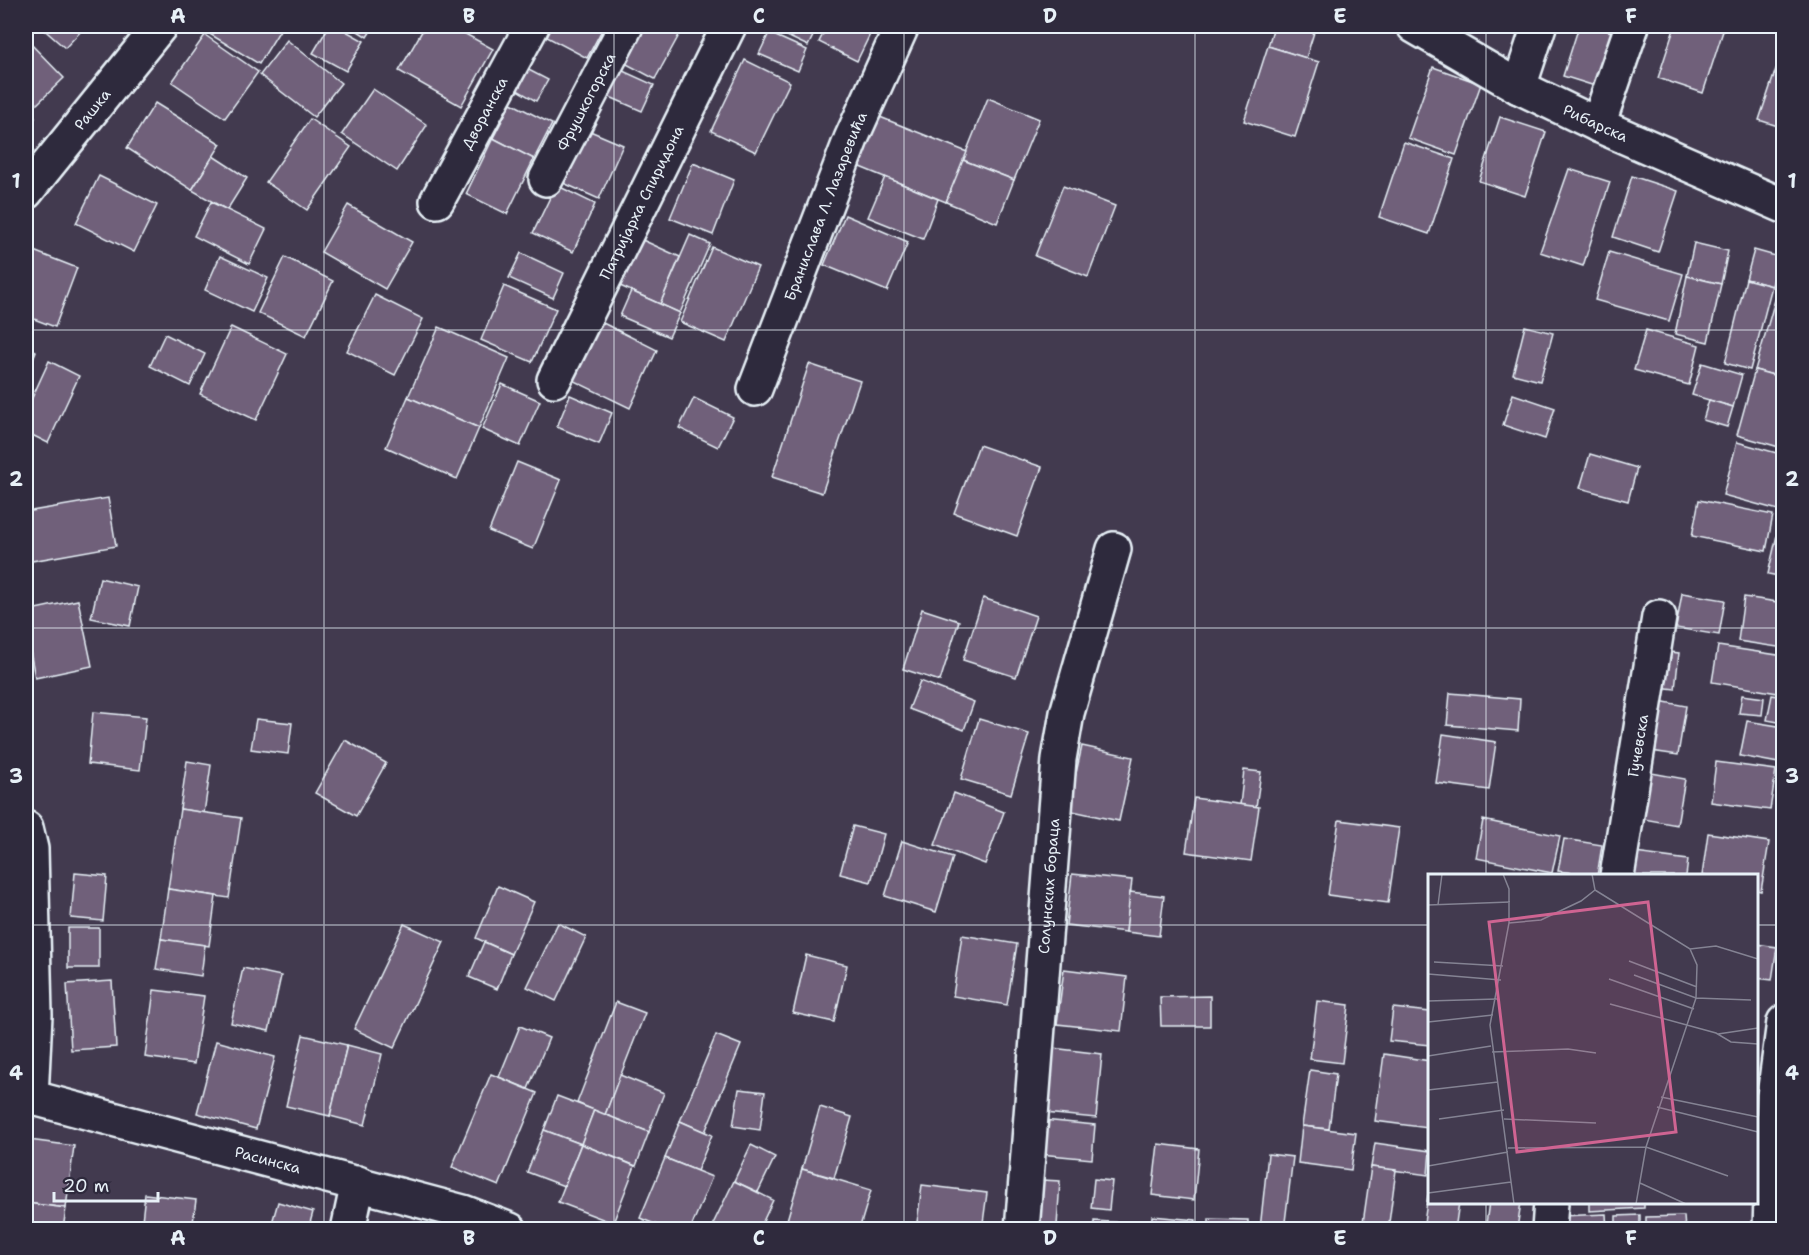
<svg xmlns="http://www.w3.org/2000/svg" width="1809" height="1255" font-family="'Shantell Sans',sans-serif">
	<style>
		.building { fill: #70607a; stroke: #e8f1f8; stroke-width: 1.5 }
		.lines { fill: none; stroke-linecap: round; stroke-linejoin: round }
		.minor-casing { stroke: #e8f1f8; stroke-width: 38 }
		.minor { stroke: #2f2a3d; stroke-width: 33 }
		.grid { fill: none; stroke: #e8f1f8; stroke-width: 1.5; stroke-opacity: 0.55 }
		.labels { text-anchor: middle; stroke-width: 6; stroke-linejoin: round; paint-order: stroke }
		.street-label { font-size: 15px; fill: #e8f1f8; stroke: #2f2a3d }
		.inset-road { fill: none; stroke: #848393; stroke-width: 1.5 }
		.view { fill: #cf6492; fill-opacity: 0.15; stroke: #cf6492; stroke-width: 3 }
		.inset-edge { fill: none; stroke: #e8f1f8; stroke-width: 3 }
		.neatline { fill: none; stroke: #e8f1f8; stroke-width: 2 }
		.grid-label { font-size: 20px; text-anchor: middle; font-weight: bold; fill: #e8f1f8 }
	</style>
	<rect width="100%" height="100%" fill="#423a4f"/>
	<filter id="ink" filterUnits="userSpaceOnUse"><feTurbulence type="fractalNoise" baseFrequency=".0167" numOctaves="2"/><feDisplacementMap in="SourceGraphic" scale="12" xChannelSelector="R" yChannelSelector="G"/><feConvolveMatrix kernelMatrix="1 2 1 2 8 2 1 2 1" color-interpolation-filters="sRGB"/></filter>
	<g filter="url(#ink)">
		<g class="building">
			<polygon points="40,26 81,26 84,28 65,48"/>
			<polygon points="202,26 274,26 280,30 259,64 200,28"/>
			<polygon points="329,26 337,26 364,41 346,71 313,53"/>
			<polygon points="350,26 374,26 367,37"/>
			<polygon points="425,26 451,26 493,49 461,106 399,71"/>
			<polygon points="553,26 604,26 587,58 547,37"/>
			<polygon points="641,26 684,26 655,79 621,61"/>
			<polygon points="766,26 818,26 808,46"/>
			<polygon points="827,26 874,26 857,61 819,42"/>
			<polygon points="1274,26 1316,26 1306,58 1268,46"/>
			<polygon points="1579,26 1593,26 1612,32 1595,86 1563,76"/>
			<polygon points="1593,26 1622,26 1619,34"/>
			<polygon points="1675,26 1708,26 1723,31 1703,93 1658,78"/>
			<polygon points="769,33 807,50 798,71 759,54"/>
			<polygon points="205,35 258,72 225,118 172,82"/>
			<polygon points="26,39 64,78 35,106 26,97"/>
			<polygon points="287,40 341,83 314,117 260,75"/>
			<polygon points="1268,46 1319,62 1295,137 1244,121"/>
			<polygon points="745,60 790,82 756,152 711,131"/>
			<polygon points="523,67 548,80 536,101 512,87"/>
			<polygon points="614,67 654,85 642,111 603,94"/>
			<polygon points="1433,67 1481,84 1456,155 1408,138"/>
			<polygon points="1776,69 1784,71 1784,128 1759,120"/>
			<polygon points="373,89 427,125 397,171 342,134"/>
			<polygon points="988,98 1039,119 1014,180 963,160"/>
			<polygon points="155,103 221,144 192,190 127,148"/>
			<polygon points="511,103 552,124 534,159 493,138"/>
			<polygon points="26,108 35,118 26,127"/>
			<polygon points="875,115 967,152 946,202 855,165"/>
			<polygon points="1500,117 1546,132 1525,196 1479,181"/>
			<polygon points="310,119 351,147 307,210 266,182"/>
			<polygon points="583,128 623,145 599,199 559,181"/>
			<polygon points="493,138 534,159 507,214 466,194"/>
			<polygon points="1404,142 1454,159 1429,234 1379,217"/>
			<polygon points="213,156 247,178 227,210 192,190"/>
			<polygon points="963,160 1014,180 997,223 946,202"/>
			<polygon points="693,163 734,180 713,235 670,218"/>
			<polygon points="1569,169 1610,182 1583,266 1540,252"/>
			<polygon points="99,176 157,205 134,252 76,223"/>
			<polygon points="1632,176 1678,191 1658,252 1613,237"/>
			<polygon points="885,177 938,199 923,239 868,217"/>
			<polygon points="556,185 595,204 573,252 533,233"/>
			<polygon points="1063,186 1115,206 1088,277 1035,256"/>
			<polygon points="211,202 266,229 249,264 194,236"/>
			<polygon points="348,205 412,242 385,289 321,252"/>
			<polygon points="845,215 908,242 887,291 824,265"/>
			<polygon points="690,235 710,244 680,313 660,304"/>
			<polygon points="638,238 680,257 660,304 618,285"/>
			<polygon points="1694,243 1728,251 1721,284 1687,276"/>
			<polygon points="712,247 758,267 726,342 680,322"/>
			<polygon points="26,248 77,268 55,327 26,316"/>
			<polygon points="1754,250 1779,257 1772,286 1746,279"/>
			<polygon points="1609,252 1683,274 1669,321 1595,300"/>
			<polygon points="521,253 564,273 553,298 509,278"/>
			<polygon points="220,256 268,278 252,312 205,290"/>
			<polygon points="285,257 333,281 306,336 258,313"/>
			<polygon points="1687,276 1721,284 1708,342 1675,334"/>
			<polygon points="1746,279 1772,286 1750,370 1725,363"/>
			<polygon points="504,286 556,309 532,362 481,340"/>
			<polygon points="631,291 680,313 669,337 620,316"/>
			<polygon points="375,295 423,319 395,375 347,351"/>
			<polygon points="1775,300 1784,303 1784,378 1755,370"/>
			<polygon points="599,321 657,350 630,408 570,379"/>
			<polygon points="1525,326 1553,333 1540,381 1513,374"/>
			<polygon points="231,327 287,354 256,420 200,394"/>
			<polygon points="439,327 509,358 479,428 408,397"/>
			<polygon points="1646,330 1699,345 1689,385 1634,370"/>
			<polygon points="165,334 205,354 190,386 150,366"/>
			<polygon points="26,346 36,351 26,376"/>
			<polygon points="49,361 79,376 48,443 26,432 26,411"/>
			<polygon points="1702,363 1742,375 1733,407 1692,395"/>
			<polygon points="809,364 860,381 822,493 772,477"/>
			<polygon points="1755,370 1784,378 1784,432 1779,447 1737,435"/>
			<polygon points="502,384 540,401 520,446 482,429"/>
			<polygon points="1513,394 1555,408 1545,439 1503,425"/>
			<polygon points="570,395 612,413 599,444 557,427"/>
			<polygon points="408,397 479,428 457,479 386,447"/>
			<polygon points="694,398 733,417 718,447 679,428"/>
			<polygon points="1709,400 1733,407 1727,427 1703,420"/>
			<polygon points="1737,442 1784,455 1782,511 1723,495"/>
			<polygon points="979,445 1042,467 1017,536 954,513"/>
			<polygon points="1590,454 1637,468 1628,501 1580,488"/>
			<polygon points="517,462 561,480 533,549 489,531"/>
			<polygon points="108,498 116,546 26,562 26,512"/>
			<polygon points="1699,500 1773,515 1766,551 1692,536"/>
			<polygon points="1781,518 1784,518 1784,577 1768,574"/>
			<polygon points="100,578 138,587 130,626 91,618"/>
			<polygon points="1682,593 1725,600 1719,635 1676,628"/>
			<polygon points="1744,597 1784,603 1784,648 1738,641"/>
			<polygon points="983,598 1036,616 1016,677 963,660"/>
			<polygon points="78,600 92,666 35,678 26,629 26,611"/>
			<polygon points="922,609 959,621 940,681 903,669"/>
			<polygon points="1718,646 1784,656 1784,694 1712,682"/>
			<polygon points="1661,651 1679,653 1675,689 1658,687"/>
			<polygon points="920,681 974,702 964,730 909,709"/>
			<polygon points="1450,693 1520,699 1518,731 1447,725"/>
			<polygon points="1742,695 1764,698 1762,715 1739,713"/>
			<polygon points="1772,695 1784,697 1784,723 1767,720"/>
			<polygon points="1659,701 1686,706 1678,755 1651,751"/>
			<polygon points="93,712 146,717 140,770 88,764"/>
			<polygon points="256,719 292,723 288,754 251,749"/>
			<polygon points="979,719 1029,734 1011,794 961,779"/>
			<polygon points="1747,721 1784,727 1784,764 1740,756"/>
			<polygon points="1443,734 1496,742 1489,790 1436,783"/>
			<polygon points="345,740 386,763 356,816 315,793"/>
			<polygon points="1082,746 1133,757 1119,821 1068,810"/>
			<polygon points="187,761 211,765 204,813 180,809"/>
			<polygon points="1716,762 1776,770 1770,810 1711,802"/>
			<polygon points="1244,770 1261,772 1256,807 1240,805"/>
			<polygon points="1646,772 1685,779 1677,825 1638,818"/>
			<polygon points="954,793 1004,812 985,864 935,845"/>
			<polygon points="1194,798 1259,807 1251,861 1186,852"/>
			<polygon points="180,809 241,818 229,898 168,889"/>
			<polygon points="1339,820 1399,828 1388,903 1328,895"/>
			<polygon points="1483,820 1560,836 1552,873 1476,858"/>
			<polygon points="853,826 884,834 871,882 840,874"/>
			<polygon points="1708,833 1769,842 1761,891 1756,890 1756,876 1702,876"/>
			<polygon points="1564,839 1602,845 1597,876 1558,871"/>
			<polygon points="902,841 953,857 936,912 885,896"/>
			<polygon points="1635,853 1688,860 1686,876 1632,876"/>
			<polygon points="75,873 107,876 103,921 71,918"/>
			<polygon points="1072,874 1132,880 1126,932 1066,925"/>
			<polygon points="498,886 534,902 511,954 476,938"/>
			<polygon points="168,889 216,896 209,946 161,939"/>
			<polygon points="1130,892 1164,896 1159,936 1126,932"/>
			<polygon points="558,923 586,937 556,1001 527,987"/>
			<polygon points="404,924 444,942 394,1048 354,1029"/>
			<rect x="68" y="928" width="31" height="40"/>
			<polygon points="962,935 1017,944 1007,1005 953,996"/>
			<polygon points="161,939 205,945 201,976 156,969"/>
			<polygon points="484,942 511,954 497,989 469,977"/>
			<polygon points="1756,944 1777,947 1772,980 1756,978"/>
			<polygon points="806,955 847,965 834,1022 793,1013"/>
			<polygon points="243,968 281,976 269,1031 231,1023"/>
			<polygon points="1064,969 1127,977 1121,1031 1057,1024"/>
			<polygon points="112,981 116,1047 71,1050 67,984"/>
			<polygon points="154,990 204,996 194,1064 145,1057"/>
			<polygon points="1210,996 1210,1026 1161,1026 1160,997"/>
			<polygon points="1317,1001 1349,1005 1342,1063 1310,1059"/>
			<polygon points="616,1002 645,1013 605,1115 577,1103"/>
			<polygon points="1393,1008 1430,1012 1430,1045 1389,1041"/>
			<polygon points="520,1026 549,1038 528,1089 499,1077"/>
			<polygon points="303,1035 347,1045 330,1116 286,1106"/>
			<polygon points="716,1035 741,1045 705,1132 680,1121"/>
			<polygon points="216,1041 275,1057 256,1129 197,1113"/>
			<polygon points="347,1045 382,1054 365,1125 330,1116"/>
			<polygon points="1052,1048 1102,1054 1096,1118 1045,1113"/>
			<polygon points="1384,1054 1430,1061 1428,1128 1375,1121"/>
			<polygon points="1310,1070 1336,1074 1329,1129 1302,1126"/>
			<polygon points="491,1074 537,1093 499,1186 452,1167"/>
			<polygon points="620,1075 664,1093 649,1132 605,1115"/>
			<polygon points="739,1089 765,1092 760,1130 733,1126"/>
			<polygon points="557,1096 594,1110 581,1144 544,1130"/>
			<polygon points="820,1107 852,1117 834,1178 802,1169"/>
			<polygon points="594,1110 649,1132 636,1166 581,1144"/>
			<polygon points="1043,1120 1095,1125 1092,1159 1040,1154"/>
			<polygon points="680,1121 712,1135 697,1171 665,1158"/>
			<polygon points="1302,1126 1356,1133 1351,1170 1298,1163"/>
			<polygon points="544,1130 581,1144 564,1186 527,1172"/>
			<polygon points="29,1140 74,1146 66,1208 26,1203"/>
			<polygon points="1375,1143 1430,1151 1428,1175 1371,1167"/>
			<polygon points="581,1144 635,1166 613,1223 558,1202"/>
			<polygon points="1158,1144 1199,1149 1194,1200 1152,1195"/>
			<polygon points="751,1145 775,1157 758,1192 734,1181"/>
			<polygon points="1268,1154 1293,1157 1284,1230 1260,1229"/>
			<polygon points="665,1158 712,1177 690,1230 669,1230 640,1218"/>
			<polygon points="1371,1167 1396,1170 1388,1230 1362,1230"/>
			<polygon points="802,1169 871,1190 859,1230 818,1230 787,1220"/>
			<polygon points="1094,1179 1112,1181 1109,1210 1091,1208"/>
			<polygon points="1042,1180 1060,1181 1057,1226 1040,1225"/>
			<polygon points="734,1181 773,1200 759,1230 710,1230"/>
			<polygon points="922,1185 987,1193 982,1230 916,1230"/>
			<polygon points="145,1194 196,1200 192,1230 141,1230"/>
			<polygon points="1428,1195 1430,1202 1459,1202 1455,1230 1423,1230"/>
			<polygon points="278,1202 313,1212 308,1230 270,1230"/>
			<polygon points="1489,1202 1521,1202 1517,1229 1486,1224"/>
			<polygon points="1589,1202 1644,1202 1644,1208 1589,1211"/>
			<polygon points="26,1203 66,1208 63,1230 26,1230"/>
			<polygon points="1606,1214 1607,1230 1561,1230 1560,1216"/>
			<polygon points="1640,1215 1640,1230 1616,1230 1616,1216"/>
			<polygon points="1152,1216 1196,1220 1195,1230 1151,1230"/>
			<polygon points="1684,1216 1685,1230 1646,1230 1646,1217"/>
			<polygon points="1209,1219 1248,1220 1248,1230 1209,1230"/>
			<polygon points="1094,1221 1144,1224 1143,1230 1094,1230"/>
			<polygon points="1486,1224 1517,1229 1519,1230 1485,1230"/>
			<polygon points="1040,1225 1081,1228 1081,1230 1039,1230"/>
		</g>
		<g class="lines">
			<defs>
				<g id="minor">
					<path id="s1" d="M1414,26l105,61 79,38 186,81"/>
					<polyline points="1519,87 1539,26"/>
					<polyline points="1598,125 1632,26"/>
					<path id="s2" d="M546,179l80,-153"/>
					<path id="s3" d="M26,192l134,-166"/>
					<path id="s4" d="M437,201l95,-175"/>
					<path id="s5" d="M554,380l175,-354"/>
					<path id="s6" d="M755,389l96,-250 51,-113"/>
					<polyline points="26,828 31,849 35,1015 31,1097"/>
					<path id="s7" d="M1617,876l42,-259"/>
					<path id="s8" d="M26,1096l437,116 47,18"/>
					<polyline points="348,1230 358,1183"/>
					<path id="s9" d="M1022,1230l37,-471 8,-46 47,-164"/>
					<polyline points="1549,1230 1551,1202"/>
					<polyline points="1770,1230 1774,1096 1784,1022"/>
				</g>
			</defs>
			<use href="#minor" class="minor-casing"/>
			<use href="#minor" class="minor"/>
		</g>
	</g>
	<path class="grid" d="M324,26v1204M614,26v1204M904,26v1204M1195,26v1204M1486,26v850M26,330h1758M26,628h1758M26,925h1404M1756,925h28M1486,1202v28"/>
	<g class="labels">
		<g class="street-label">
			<text dy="5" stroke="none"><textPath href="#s2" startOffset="87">Фрушкогорска</textPath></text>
			<text dy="5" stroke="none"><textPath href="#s3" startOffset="106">Рашка</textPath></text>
			<text dy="5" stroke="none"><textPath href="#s4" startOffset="100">Дворанска</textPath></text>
			<text dy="5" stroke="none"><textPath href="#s1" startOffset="206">Рибарска</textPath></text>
			<text dy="5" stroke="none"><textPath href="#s5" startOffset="198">Патријарха Спиридона</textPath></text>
			<text dy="5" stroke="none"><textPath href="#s6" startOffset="196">Бранислава Л. Лазаревића</textPath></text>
			<text dy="5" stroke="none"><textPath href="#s7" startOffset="132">Гучевска</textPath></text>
			<text dy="5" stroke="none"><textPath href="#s9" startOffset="345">Солунских бораца</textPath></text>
			<text dy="5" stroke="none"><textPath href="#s8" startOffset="250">Расинска</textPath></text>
		</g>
	</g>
	<g transform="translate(1428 874)">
		<rect width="330" height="330" fill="#423a4f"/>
		<path class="inset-road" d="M75,0l6,15v34l-19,102 24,179M167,16l95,59 26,-3 42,13M0,31l82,-3M10,31l4,-31M81,49l32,-3 40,-19 14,-11 -3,-16M201,87l68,26M6,88l69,4M0,100l73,6M206,101l62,23 55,2M181,105l85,30M0,127l69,-2M182,130l106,29 15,9 27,2M0,148l65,-7M290,160l40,-6M64,178l76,-3 28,4M0,182l63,-10M0,216l70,-8M233,223l97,20M229,233l101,25M11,245l65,-9M76,245l92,4M80,274l138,-1 82,29M0,292l80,-14M212,309l46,21M0,319l83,-11M208,330l10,-57 50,-149 1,-33 -7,-16"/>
		<path class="view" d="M220,28l28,230 -159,20 -28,-230z"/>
		<rect width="330" height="330" class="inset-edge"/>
	</g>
	<rect width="1809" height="1255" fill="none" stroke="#2f2a3d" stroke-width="66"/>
	<path d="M54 1192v9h104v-9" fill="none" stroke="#e8f1f8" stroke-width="3"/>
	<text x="63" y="1192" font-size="18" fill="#e8f1f8" stroke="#2f2a3d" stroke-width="4.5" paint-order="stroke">20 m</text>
	<rect x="33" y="33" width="1743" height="1189" class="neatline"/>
	<g class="grid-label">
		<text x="178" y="23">A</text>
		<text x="469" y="23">B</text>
		<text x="759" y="23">C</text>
		<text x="1050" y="23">D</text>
		<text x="1340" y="23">E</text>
		<text x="1631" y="23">F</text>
		<text x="16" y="188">1</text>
		<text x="1792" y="188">1</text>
		<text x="16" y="486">2</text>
		<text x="1792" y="486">2</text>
		<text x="16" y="783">3</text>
		<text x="1792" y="783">3</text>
		<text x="16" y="1080">4</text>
		<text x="1792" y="1080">4</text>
		<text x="178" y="1245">A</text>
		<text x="469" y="1245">B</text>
		<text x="759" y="1245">C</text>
		<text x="1050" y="1245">D</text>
		<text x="1340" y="1245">E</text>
		<text x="1631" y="1245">F</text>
	</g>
</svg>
